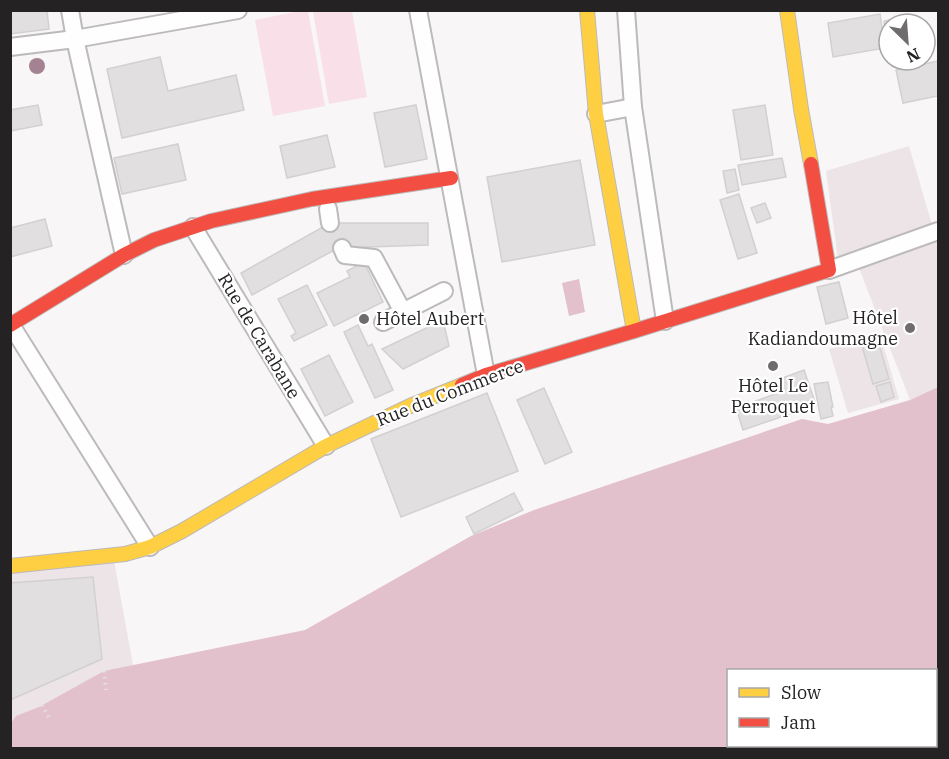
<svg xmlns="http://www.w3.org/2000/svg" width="949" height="759" font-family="'IBM Plex Serif',serif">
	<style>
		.built { fill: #ece4e7 }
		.green { fill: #f8dfe8 }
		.water { fill: #e3c1cc; fill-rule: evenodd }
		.building { fill: #e1dfe0; stroke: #d2d0d0; stroke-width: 1.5 }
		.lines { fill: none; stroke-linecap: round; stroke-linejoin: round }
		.street-casing { stroke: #bcbaba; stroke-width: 20 }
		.slow-casing { stroke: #bcbaba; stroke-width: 16 }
		.jam-casing { stroke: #bcbaba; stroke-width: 16 }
		.path { stroke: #e2e2e2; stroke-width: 4; stroke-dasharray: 1.5 4.5; stroke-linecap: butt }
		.street { stroke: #fefefe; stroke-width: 16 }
		.slow { stroke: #ffcf43; stroke-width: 14 }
		.jam { stroke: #f24e42; stroke-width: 14 }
		.tree { fill: #a48291 }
		.poi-dot { fill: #6f6c6d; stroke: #fff; stroke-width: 2 }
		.labels { text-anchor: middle; stroke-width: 4.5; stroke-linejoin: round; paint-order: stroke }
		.poi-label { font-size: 18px; fill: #242223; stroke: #fff; text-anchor: end }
		.street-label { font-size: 18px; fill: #242223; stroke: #fff }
	</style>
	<rect width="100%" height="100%" fill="#f9f6f7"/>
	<g class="built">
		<polygon points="909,146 933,228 838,259 826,171"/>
		<polygon points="938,241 938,387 910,400 859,268"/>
		<polygon points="880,334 899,399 848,413 829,349"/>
		<polygon points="113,555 133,665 145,748 11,748 10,566"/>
	</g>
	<g class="green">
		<polygon points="305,10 308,11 325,106 273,116 255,20"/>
		<polygon points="319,11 352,11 367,97 329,104 313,12"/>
	</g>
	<g class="water">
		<polygon points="579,279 585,312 569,316 562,283"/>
		<path d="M938,387v361h-927v-25l5,-7 23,-9 65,-36 201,-41 166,-94 63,-26 268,-91 26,5 82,-24zM728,670h208v76h-208z"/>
	</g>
	<g class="building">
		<polygon points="10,10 47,10 49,29 10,34"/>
		<polygon points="880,14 885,48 833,57 828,23"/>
		<polygon points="900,18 901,24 889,24 889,32 886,33 884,21"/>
		<polygon points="160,57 168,91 236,75 244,110 122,138 107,69"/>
		<polygon points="938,61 938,96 903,103 896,70"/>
		<polygon points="38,105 42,125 10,131 10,110"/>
		<polygon points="416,105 427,159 385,167 374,113"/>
		<polygon points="765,105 773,155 741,160 733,110"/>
		<polygon points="327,135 335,167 287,178 280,146"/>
		<polygon points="178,144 186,180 122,194 114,158"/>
		<polygon points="782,158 786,177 742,185 738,165"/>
		<polygon points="580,160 595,245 502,262 487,177"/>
		<polygon points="735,169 739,190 727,193 723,171"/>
		<polygon points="739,194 757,253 738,259 720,200"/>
		<polygon points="765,203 771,218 757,223 751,208"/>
		<polygon points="45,219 52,246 10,257 10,228"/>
		<polygon points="330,223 428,223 428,245 338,248 252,295 241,273"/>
		<polygon points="364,262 383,302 334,326 317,293 350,277 347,271"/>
		<polygon points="839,282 848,318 826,324 817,287"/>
		<polygon points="307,285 327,325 294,341 291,336 296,333 278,299"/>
		<polygon points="443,320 449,346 403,369 382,349"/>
		<polygon points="358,325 368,346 372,344 393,390 375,398 344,332"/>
		<polygon points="878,341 889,379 873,384 862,346"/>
		<polygon points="329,355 353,402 325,416 301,369"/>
		<polygon points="804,370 816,405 743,430 736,408 784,391 780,379"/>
		<polygon points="828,382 833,407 831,407 833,416 821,419 814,384"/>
		<polygon points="890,382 894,397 881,402 876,386"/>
		<polygon points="544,388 572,452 545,464 517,400"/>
		<polygon points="487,393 518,471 401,517 371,439"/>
		<polygon points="514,493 523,510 474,534 466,517"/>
		<polygon points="93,577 102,659 10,700 10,583"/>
	</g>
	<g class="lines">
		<defs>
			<g id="street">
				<polyline points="70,10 75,39 124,255"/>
				<polyline points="418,10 486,375"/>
				<polyline points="626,10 633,107 665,321"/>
				<polyline points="10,47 75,39 238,10"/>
				<polyline points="596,114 633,107"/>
				<polyline points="328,209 330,223"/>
				<polyline points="193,227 326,446"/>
				<polyline points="342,248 345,255 374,258 403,312"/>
				<polyline points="829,270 938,231"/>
				<polyline points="383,322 444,291"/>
				<polyline points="11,325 150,547"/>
			</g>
			<g id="slow">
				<polyline points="587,10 596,114 634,331"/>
				<polyline points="787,10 801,109 811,164"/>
				<polyline points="10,566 125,554 150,547 182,531 326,446 410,406 462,385"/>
			</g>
			<g id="jam">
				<polyline points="10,325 124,255 154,240 211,221 312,199 451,178"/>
				<polyline points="462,385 486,375 634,331 829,270 811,164"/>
			</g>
		</defs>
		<use href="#street" class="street-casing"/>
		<use href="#slow" class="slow-casing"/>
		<use href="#jam" class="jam-casing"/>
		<g class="path">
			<polyline points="104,671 106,690"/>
			<polyline points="42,705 50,719"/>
		</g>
		<use href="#street" class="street"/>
		<use href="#slow" class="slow"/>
		<use href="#jam" class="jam"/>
	</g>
	<circle class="tree" cx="37" cy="66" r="8"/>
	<g class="poi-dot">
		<circle cx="364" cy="319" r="6"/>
		<circle cx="910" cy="328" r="6"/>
		<circle cx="773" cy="366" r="6"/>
	</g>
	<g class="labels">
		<g class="poi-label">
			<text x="898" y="324">Hôtel<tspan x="898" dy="21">Kadiandoumagne</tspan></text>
			<text x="376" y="325" text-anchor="start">Hôtel Aubert</text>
			<text x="773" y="392" text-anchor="middle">Hôtel Le<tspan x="773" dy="21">Perroquet</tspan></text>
		</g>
		<g class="street-label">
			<text transform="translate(259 336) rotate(59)" y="6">Rue de Carabane</text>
			<text transform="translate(450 393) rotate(-21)" y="6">Rue du Commerce</text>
		</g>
	</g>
	<rect width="949" height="759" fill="none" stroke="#242223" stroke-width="24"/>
	<rect x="727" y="669" width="210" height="78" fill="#ffffff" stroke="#a7a7a7" stroke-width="1.5"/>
	<rect x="739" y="688" width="30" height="9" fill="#ffcf43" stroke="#a7a7a7" stroke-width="1.5"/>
	<text x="781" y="699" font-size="18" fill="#242223">Slow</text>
	<rect x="739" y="718" width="30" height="9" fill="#f24e42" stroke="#a7a7a7" stroke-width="1.5"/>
	<text x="781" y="729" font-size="18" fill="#242223">Jam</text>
	<g transform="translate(907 42) rotate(155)"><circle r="28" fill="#ffffff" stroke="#a7a7a7" stroke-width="1.5"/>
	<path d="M0-4.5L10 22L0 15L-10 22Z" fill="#6f6c6d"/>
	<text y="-9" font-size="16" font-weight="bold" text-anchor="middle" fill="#242223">N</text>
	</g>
</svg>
